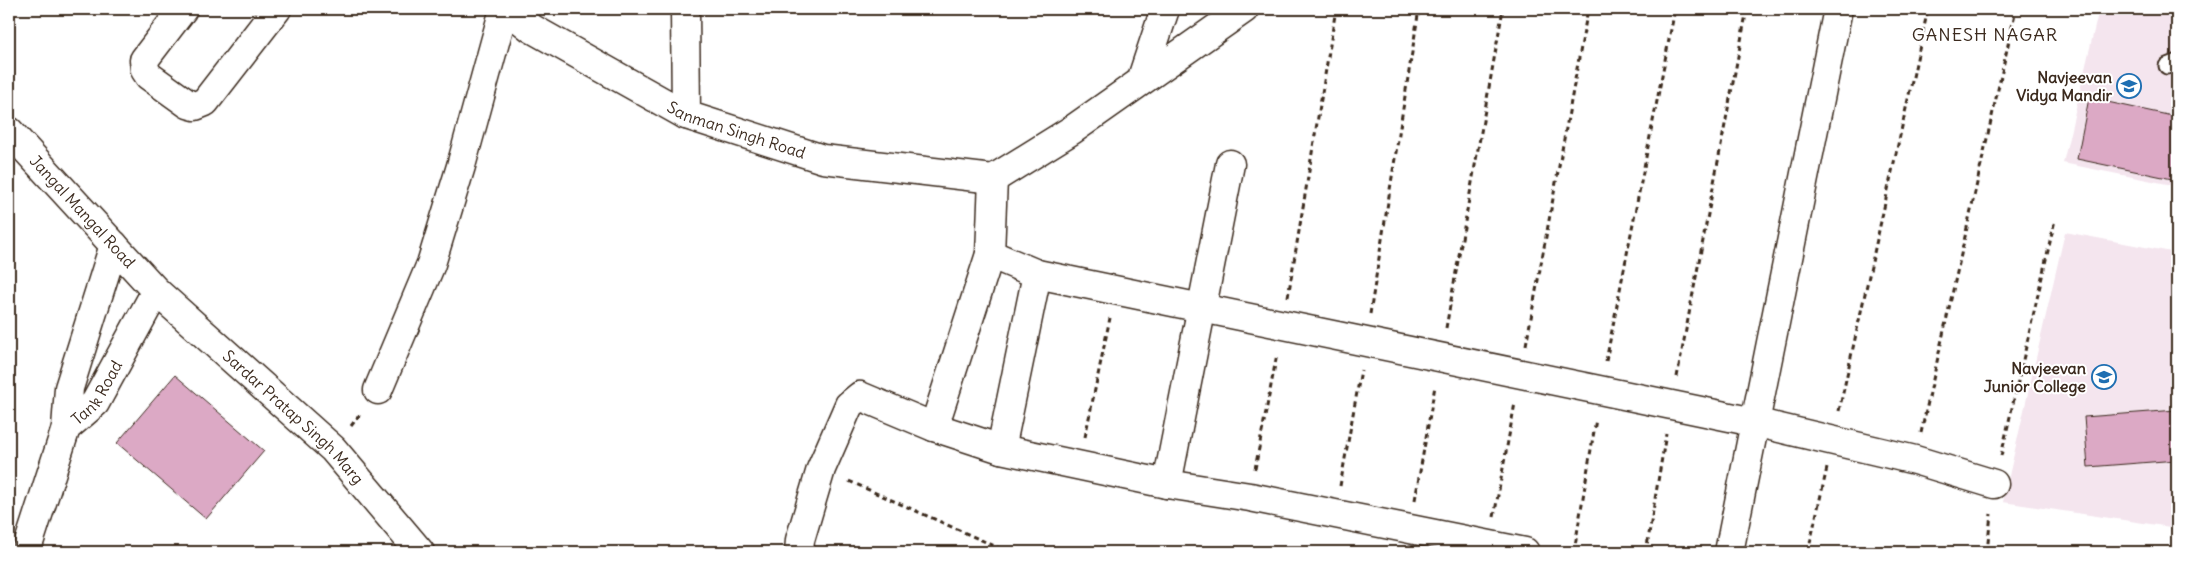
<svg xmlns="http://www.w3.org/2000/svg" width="2186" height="561" font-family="Delius,sans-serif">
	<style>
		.built { fill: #f4e5ee }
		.building { fill: #dca9c5; stroke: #3b2a1e }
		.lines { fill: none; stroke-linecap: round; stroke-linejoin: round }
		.lane-casing { stroke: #3b2a1e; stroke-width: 19 }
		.street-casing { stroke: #3b2a1e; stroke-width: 31 }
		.secondary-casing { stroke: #3b2a1e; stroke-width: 31 }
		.path { stroke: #3b2a1e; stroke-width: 3; stroke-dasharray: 5 4; stroke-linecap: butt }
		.lane { stroke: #fff; stroke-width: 15 }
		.street { stroke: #fff; stroke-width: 28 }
		.secondary { stroke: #fff; stroke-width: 28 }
		.labels { text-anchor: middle; stroke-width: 4; stroke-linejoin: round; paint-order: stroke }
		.poi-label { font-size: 16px; font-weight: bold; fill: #3b2a1e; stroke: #fff; text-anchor: end }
		.street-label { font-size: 16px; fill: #3b2a1e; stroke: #fff }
		.neighbourhood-label { font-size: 18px; letter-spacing: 1px; fill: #3b2a1e; stroke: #fff }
	</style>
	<rect width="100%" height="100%" fill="#fff"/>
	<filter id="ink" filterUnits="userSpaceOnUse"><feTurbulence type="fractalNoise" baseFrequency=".02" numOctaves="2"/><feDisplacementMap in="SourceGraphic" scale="10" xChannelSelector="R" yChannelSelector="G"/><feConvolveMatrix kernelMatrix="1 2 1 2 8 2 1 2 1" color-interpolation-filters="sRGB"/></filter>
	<g filter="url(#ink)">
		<g class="built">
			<polygon points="2099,9 2177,9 2177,186 2063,163"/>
			<polygon points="2065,232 2177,253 2177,528 2003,502"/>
		</g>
		<g class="building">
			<polygon points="2089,98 2177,117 2177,180 2077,159"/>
			<polygon points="175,375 264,451 206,519 117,443"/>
			<polygon points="2177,410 2177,460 2088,467 2084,417"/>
		</g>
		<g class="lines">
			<defs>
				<polyline id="lane" points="2167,66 2177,62"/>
				<g id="street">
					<polyline points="183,9 144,60 145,70 149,76 188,104 195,106 205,102 277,9"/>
					<path id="s1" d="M507,9l24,19 155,87 137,44 170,20"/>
					<polyline points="685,9 686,115"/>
					<polyline points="1141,81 1165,9"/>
					<polyline points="993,179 1072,130 1244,9"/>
					<polyline points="990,254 1037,274 1754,422 1915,460 1994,484"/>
					<polyline points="378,390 431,264 461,166 504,9"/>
					<polyline points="934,427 990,254 993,179"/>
					<polyline points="1001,449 1037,274"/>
					<polyline points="1167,484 1230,164"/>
					<polyline points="799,552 800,540 821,469 849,405 860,396 934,427 1001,449 1167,484 1250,497 1525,552"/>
					<polyline points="1729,552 1838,9"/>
				</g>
				<g id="secondary">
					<path id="s2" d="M9,131l147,160 177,158 87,103"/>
					<polyline points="66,428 69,388 114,245"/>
					<path id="s3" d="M26,552l40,-124 29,-25 61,-112"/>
				</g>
			</defs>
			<use href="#lane" class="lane-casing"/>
			<use href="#street" class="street-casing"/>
			<use href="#secondary" class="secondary-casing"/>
			<g class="path">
				<polyline points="1288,297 1336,9"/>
				<polyline points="1370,314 1419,9"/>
				<polyline points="1446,328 1503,9"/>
				<polyline points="1526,345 1588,9"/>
				<polyline points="1606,361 1675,9"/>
				<polyline points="1677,377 1747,9"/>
				<polyline points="1839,411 1928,9"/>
				<polyline points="351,426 361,413"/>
				<polyline points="1921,433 2016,9"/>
				<polyline points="1085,437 1110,318"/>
				<polyline points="2001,456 2055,220"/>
				<polyline points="1255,469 1277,354"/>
				<polyline points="849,481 1008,552"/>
				<polyline points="1340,486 1361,370"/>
				<polyline points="1415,500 1435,386"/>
				<polyline points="1494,517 1515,403"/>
				<polyline points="1574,552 1596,419"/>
				<polyline points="1646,552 1666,434"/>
				<polyline points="1808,552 1827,468"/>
				<polyline points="1987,552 1991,514"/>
			</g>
			<use href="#lane" class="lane"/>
			<use href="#street" class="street"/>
			<use href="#secondary" class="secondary"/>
		</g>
	</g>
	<defs>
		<symbol id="school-ring" viewBox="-11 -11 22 22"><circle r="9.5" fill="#fff" stroke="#1f6fb2" stroke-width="1.5"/><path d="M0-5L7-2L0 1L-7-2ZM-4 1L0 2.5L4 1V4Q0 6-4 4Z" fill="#1f6fb2"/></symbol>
		<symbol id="university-ring" viewBox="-11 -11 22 22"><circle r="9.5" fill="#fff" stroke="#1f6fb2" stroke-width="1.5"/><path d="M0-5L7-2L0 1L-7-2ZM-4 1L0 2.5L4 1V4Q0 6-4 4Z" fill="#1f6fb2"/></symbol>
	</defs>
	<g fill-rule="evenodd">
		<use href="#school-ring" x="2115" y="72" width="28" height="28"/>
		<use href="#university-ring" x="2090" y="363" width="28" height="28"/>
	</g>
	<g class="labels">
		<g class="poi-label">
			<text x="2112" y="83">Navjeevan<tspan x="2112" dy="18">Vidya Mandir</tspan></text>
			<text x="2086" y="374">Navjeevan<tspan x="2086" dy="18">Junior College</tspan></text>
		</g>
		<g class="street-label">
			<text dy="6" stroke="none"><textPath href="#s1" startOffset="261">Sanman Singh Road</textPath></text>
			<text dy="6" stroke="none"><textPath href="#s2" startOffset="109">Jangal Mangal Road</textPath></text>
			<text dy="6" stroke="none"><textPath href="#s3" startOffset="178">Tank Road</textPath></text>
			<text dy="6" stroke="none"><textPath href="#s2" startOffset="404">Sardar Pratap Singh Marg</textPath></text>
		</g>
		<g class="neighbourhood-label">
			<text x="1985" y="41">GANESH NAGAR</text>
		</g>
	</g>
	<rect width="2186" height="561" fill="none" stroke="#fff" stroke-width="30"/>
	<rect x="15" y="15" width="2156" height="531" fill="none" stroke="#3b2a1e" stroke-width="2" filter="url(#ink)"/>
</svg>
